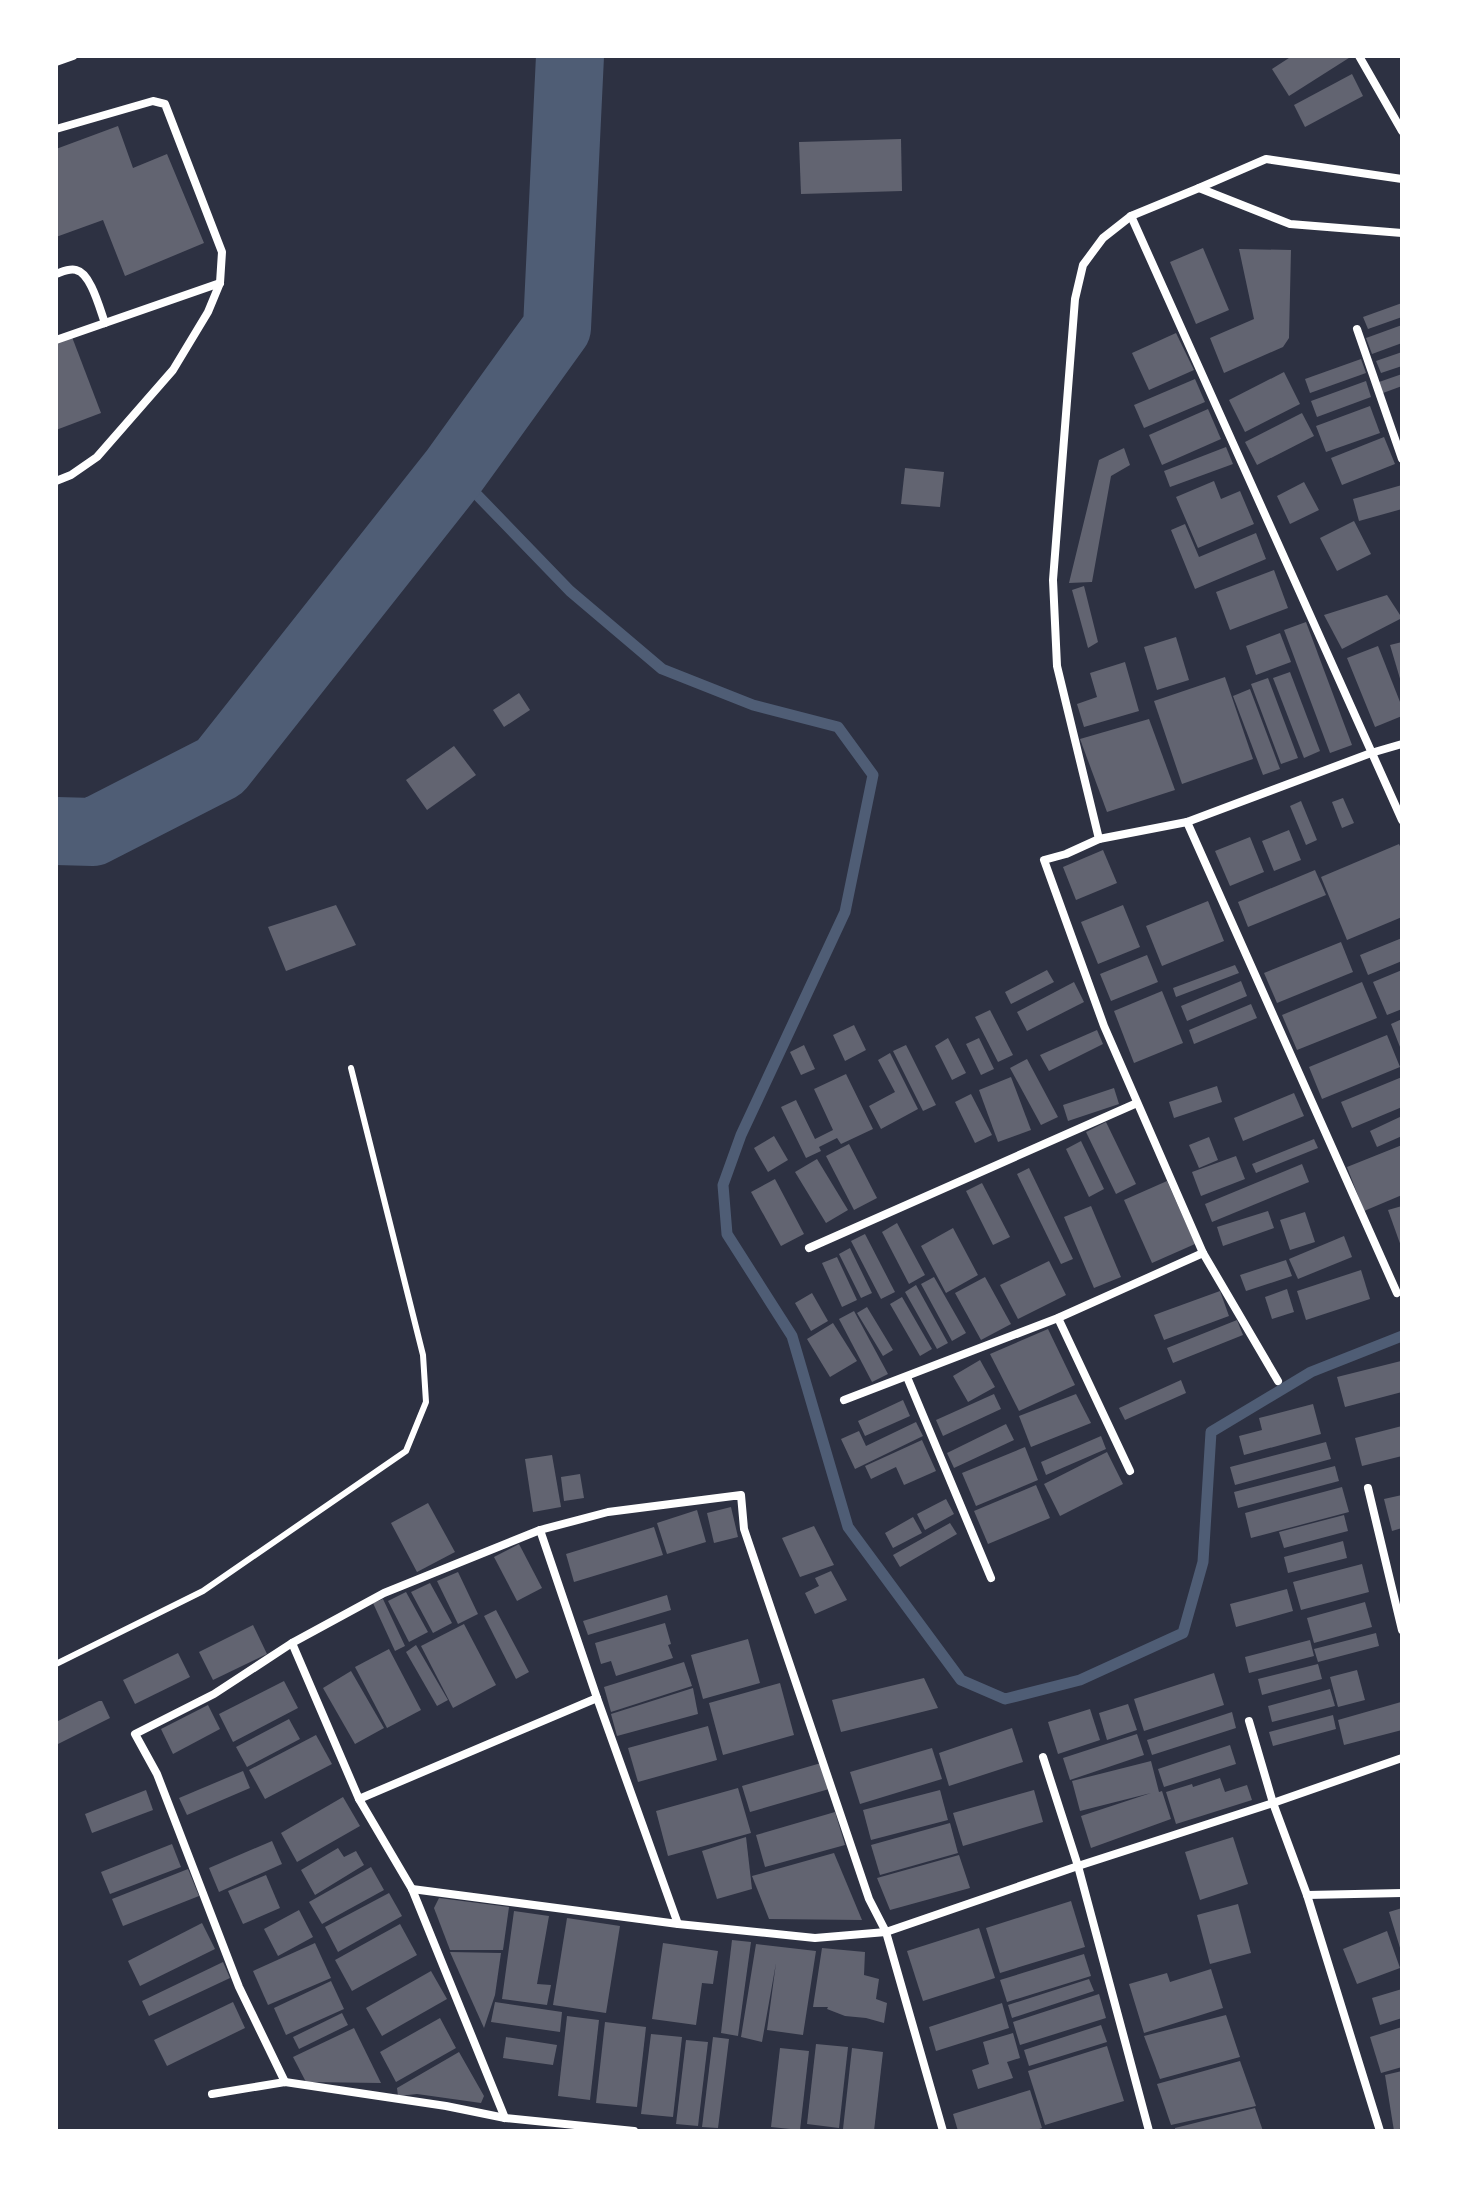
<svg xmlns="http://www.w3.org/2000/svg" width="1458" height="2187" font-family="'Roboto Condensed',sans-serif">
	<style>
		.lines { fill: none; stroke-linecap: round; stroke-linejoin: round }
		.stream { stroke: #4f5d75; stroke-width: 11 }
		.river { stroke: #4f5d75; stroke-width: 68 }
		.building { fill: #626471 }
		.service { stroke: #fff; stroke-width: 6 }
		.minor { stroke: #fff; stroke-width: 8 }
	</style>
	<rect width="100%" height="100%" fill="#2d3142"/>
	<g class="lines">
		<polyline class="stream" points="454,471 570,591 662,669 753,705 838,727 873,775 845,912 741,1135 723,1185 727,1234 792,1336 848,1527 961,1680 1005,1699 1080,1680 1183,1633 1203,1562 1211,1432 1311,1372 1402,1336"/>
		<polyline class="river" points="56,831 93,832 220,767 454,471 557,328 570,56"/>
	</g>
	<g class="building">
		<polygon points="1292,56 1352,56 1289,96 1272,69"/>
		<polygon points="1352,74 1363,96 1305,127 1294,105"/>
		<polygon points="118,126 133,168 167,154 204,243 125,276 103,220 56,237 56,149"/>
		<polygon points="901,139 902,191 801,194 799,142"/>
		<polygon points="1203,248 1229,310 1196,324 1170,262"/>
		<polygon points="1239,249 1291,250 1289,338 1283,347 1224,373 1210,338 1254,319"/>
		<polygon points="1402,303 1402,317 1368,329 1363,317"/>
		<polygon points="1402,325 1402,343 1372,354 1366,338"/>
		<polygon points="1176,333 1194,370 1149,390 1132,353"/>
		<polygon points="72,337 101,413 56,430 56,343"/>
		<polygon points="1402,352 1402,366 1381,373 1376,361"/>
		<polygon points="1361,359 1366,373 1310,393 1305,379"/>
		<polygon points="1284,372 1300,404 1245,432 1229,400"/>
		<polygon points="1402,374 1402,386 1383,393 1379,382"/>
		<polygon points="1195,379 1205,402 1144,428 1134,405"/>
		<polygon points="1366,381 1371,397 1317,417 1311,401"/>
		<polygon points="1370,406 1380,433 1326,452 1316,426"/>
		<polygon points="1208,409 1221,439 1162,465 1149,435"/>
		<polygon points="1302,413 1314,436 1257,465 1245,442"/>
		<polygon points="1384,437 1395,464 1342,485 1331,458"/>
		<polygon points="1226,447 1233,464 1170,487 1164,471"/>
		<polygon points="1124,448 1130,465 1111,476 1092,582 1069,583 1099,460"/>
		<polygon points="905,468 944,472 940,507 901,504"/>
		<polygon points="1214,481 1221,499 1240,491 1254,524 1198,548 1176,497"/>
		<polygon points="1304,482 1319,510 1290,524 1277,496"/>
		<polygon points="1402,485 1402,509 1359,521 1353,499"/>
		<polygon points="1354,521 1371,554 1337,571 1320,538"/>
		<polygon points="1185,524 1199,557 1256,533 1266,559 1195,589 1171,530"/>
		<polygon points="1274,570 1288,608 1230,630 1216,592"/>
		<polygon points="1084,586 1098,642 1088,648 1072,590"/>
		<polygon points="1387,595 1402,618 1342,649 1324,615"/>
		<polygon points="1306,622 1352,745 1330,753 1284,630"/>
		<polygon points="1280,633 1291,662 1256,675 1246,646"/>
		<polygon points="1176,637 1189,680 1157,690 1144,647"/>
		<polygon points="1402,642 1402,682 1401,682 1390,645"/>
		<polygon points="1378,646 1402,707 1402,716 1375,727 1347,658"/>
		<polygon points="1125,662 1139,711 1084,727 1077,704 1097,697 1090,673"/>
		<polygon points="1290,672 1320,751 1304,758 1273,678"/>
		<polygon points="1225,677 1253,759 1182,784 1154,701"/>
		<polygon points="1268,678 1298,758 1281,764 1251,684"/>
		<polygon points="1250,689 1280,769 1263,775 1233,696"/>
		<polygon points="519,693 530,710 504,727 493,710"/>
		<polygon points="1149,719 1175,790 1107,812 1080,739"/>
		<polygon points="454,746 476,775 427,810 406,780"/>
		<polygon points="1343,798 1354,823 1342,828 1332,802"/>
		<polygon points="1301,801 1317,840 1306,845 1290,806"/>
		<polygon points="1289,830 1301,860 1274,871 1262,841"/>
		<polygon points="1250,837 1264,872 1230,886 1215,851"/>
		<polygon points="1399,844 1402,851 1402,917 1347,940 1321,877"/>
		<polygon points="1103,850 1117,883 1076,900 1063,867"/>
		<polygon points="1315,870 1326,895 1248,927 1238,902"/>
		<polygon points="1208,901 1224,941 1162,966 1146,926"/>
		<polygon points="336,905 356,945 286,971 268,927"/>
		<polygon points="1123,905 1140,947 1098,964 1081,922"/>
		<polygon points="1402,938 1402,961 1368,975 1360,955"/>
		<polygon points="1341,942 1353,972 1277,1003 1264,973"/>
		<polygon points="1147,955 1158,982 1111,1001 1100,974"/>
		<polygon points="1235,965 1239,973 1176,997 1173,988"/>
		<polygon points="1047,970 1054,982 1011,1004 1005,992"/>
		<polygon points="1402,970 1402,1009 1387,1015 1373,982"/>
		<polygon points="1241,981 1247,996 1187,1021 1181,1006"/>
		<polygon points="1074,982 1084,1002 1027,1031 1017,1012"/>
		<polygon points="1362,982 1377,1018 1297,1050 1282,1015"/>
		<polygon points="1162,991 1183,1043 1134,1063 1114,1011"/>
		<polygon points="1251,1004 1257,1018 1194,1044 1189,1030"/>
		<polygon points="990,1010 1013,1055 998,1062 975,1017"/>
		<polygon points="1402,1019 1402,1046 1400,1047 1391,1024"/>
		<polygon points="854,1025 866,1050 845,1061 833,1035"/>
		<polygon points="1097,1030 1103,1044 1049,1071 1040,1055"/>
		<polygon points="1387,1035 1400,1067 1322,1099 1309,1067"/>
		<polygon points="948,1038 966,1073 952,1080 935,1046"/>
		<polygon points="979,1038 994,1069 981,1075 966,1044"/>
		<polygon points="804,1045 815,1069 801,1075 790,1052"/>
		<polygon points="906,1045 936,1105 923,1111 893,1051"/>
		<polygon points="890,1053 918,1109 881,1129 869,1106 895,1092 878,1060"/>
		<polygon points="1027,1059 1058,1117 1041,1125 1010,1068"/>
		<polygon points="846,1074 873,1129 841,1144 837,1138 819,1147 821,1151 806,1158 781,1107 796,1100 815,1139 833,1130 814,1089"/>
		<polygon points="1011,1077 1031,1130 998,1142 979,1090"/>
		<polygon points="1402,1077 1402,1107 1352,1128 1341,1102"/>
		<polygon points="1217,1086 1222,1102 1174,1118 1169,1102"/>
		<polygon points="1114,1088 1119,1104 1068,1121 1063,1105"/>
		<polygon points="1294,1093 1304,1116 1243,1141 1234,1118"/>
		<polygon points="971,1094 992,1135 975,1143 955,1102"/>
		<polygon points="1402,1116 1402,1136 1377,1147 1370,1131"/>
		<polygon points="1106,1122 1136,1184 1116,1194 1086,1132"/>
		<polygon points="774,1136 788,1160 768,1172 754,1148"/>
		<polygon points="1209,1137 1218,1160 1199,1168 1189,1145"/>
		<polygon points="1314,1139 1318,1148 1256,1173 1252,1164"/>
		<polygon points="1081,1141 1104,1189 1089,1197 1066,1149"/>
		<polygon points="849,1144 877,1198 854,1210 826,1156"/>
		<polygon points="1402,1145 1402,1195 1364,1211 1347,1167"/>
		<polygon points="1236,1156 1245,1179 1201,1196 1192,1172"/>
		<polygon points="817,1159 848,1210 826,1223 795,1172"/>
		<polygon points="1302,1164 1309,1182 1212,1222 1205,1204"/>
		<polygon points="1029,1168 1073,1259 1061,1264 1017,1174"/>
		<polygon points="775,1179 804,1234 781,1246 751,1192"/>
		<polygon points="1167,1181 1195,1244 1152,1263 1124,1200"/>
		<polygon points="982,1183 1010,1237 993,1245 966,1191"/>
		<polygon points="1091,1206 1121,1277 1094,1288 1064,1217"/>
		<polygon points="1402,1206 1402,1249 1388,1210"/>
		<polygon points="1268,1211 1274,1228 1223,1246 1217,1227"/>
		<polygon points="1305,1212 1315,1242 1290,1250 1280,1220"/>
		<polygon points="897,1223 925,1275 909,1284 882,1232"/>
		<polygon points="953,1228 978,1275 946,1293 921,1246"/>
		<polygon points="865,1234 895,1292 881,1299 851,1241"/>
		<polygon points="1344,1236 1352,1257 1298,1279 1289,1259"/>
		<polygon points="850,1248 872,1293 861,1298 839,1254"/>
		<polygon points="837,1257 857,1300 842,1307 822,1263"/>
		<polygon points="1286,1260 1292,1276 1246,1291 1240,1275"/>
		<polygon points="1049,1261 1066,1295 1018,1319 1000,1285"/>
		<polygon points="1361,1270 1370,1299 1306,1320 1297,1291"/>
		<polygon points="934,1277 966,1333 952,1341 921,1284"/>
		<polygon points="985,1277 1011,1324 981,1340 955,1293"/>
		<polygon points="916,1285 948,1343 937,1349 905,1292"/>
		<polygon points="1287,1289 1294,1312 1272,1319 1265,1297"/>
		<polygon points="1220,1291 1229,1316 1164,1340 1154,1315"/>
		<polygon points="812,1293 828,1321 811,1331 795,1303"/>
		<polygon points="902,1297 932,1349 920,1356 890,1304"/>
		<polygon points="867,1307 893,1350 883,1356 857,1313"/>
		<polygon points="854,1311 888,1374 872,1382 839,1319"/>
		<polygon points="1237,1320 1243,1335 1173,1363 1167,1348"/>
		<polygon points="833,1323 857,1361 830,1377 807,1339"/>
		<polygon points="1048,1329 1075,1385 1019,1411 990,1354"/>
		<polygon points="980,1360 995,1387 968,1402 953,1376"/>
		<polygon points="1401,1361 1402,1392 1345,1407 1337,1377"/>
		<polygon points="1181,1380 1186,1393 1125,1420 1119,1408"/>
		<polygon points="994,1394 1001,1409 943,1436 936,1420"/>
		<polygon points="1076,1394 1091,1423 1031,1447 1019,1416"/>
		<polygon points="903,1400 910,1416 865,1436 858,1421"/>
		<polygon points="1313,1404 1321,1434 1244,1455 1239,1436 1262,1430 1259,1418"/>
		<polygon points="916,1422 923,1436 855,1469 841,1439 859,1431 866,1446"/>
		<polygon points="1006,1424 1014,1440 954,1468 947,1453"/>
		<polygon points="1402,1426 1402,1456 1362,1466 1355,1438"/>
		<polygon points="1101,1436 1106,1449 1046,1475 1041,1462"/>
		<polygon points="922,1440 936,1471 904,1485 896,1467 871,1479 865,1466"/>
		<polygon points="1326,1442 1331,1459 1235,1485 1230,1467"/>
		<polygon points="1025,1447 1038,1480 976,1506 962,1473"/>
		<polygon points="1107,1452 1123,1484 1060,1516 1044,1484"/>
		<polygon points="552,1455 561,1507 533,1512 525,1459"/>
		<polygon points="1335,1466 1339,1481 1238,1508 1234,1492"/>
		<polygon points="580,1474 584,1498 564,1501 561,1477"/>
		<polygon points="1036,1485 1050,1518 988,1544 974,1511"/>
		<polygon points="1342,1487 1349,1512 1251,1538 1245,1513"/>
		<polygon points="1402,1495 1402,1528 1392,1531 1384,1499"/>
		<polygon points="946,1499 954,1514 925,1530 917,1514"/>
		<polygon points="428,1503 455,1552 417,1572 391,1523"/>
		<polygon points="731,1507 738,1537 714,1543 707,1513"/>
		<polygon points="697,1510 706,1542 667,1554 657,1523"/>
		<polygon points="1344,1515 1348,1531 1284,1548 1279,1532"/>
		<polygon points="913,1517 922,1533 893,1548 885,1533"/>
		<polygon points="950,1523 957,1534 900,1567 893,1555"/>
		<polygon points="814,1526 834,1565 800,1577 782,1538"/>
		<polygon points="654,1527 663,1555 574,1582 566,1554"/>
		<polygon points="1343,1541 1347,1558 1288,1573 1284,1557"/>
		<polygon points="519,1544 542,1588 517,1601 494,1557"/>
		<polygon points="1362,1564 1369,1592 1301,1610 1293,1582"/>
		<polygon points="831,1571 847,1600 815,1614 805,1593 819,1586 815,1578"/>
		<polygon points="458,1572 478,1614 458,1624 437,1581"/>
		<polygon points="430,1583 452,1623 433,1633 411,1592"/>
		<polygon points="1287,1589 1293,1611 1236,1627 1230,1604"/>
		<polygon points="406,1592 428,1632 409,1642 388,1601"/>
		<polygon points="667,1595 671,1610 588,1635 583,1621"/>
		<polygon points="383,1599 405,1646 395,1651 373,1603"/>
		<polygon points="1365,1602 1372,1627 1314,1643 1307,1618"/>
		<polygon points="496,1610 529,1672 516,1679 484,1616"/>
		<polygon points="665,1623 671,1644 668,1645 673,1658 616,1676 611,1661 601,1664 595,1643"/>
		<polygon points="464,1624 496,1685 453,1708 421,1646"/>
		<polygon points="253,1625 267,1654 213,1680 199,1652"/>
		<polygon points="1376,1633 1379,1646 1318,1662 1314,1649"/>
		<polygon points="748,1639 760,1683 703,1699 691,1655"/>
		<polygon points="1310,1640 1314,1656 1249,1673 1245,1657"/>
		<polygon points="416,1645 448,1700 437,1706 406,1652"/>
		<polygon points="389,1649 421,1710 387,1728 355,1667"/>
		<polygon points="178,1653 190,1677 135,1704 123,1680"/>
		<polygon points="684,1662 692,1686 611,1712 604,1687"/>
		<polygon points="1318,1664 1322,1679 1262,1695 1258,1679"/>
		<polygon points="1357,1670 1365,1700 1338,1707 1330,1677"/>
		<polygon points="351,1671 384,1728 355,1744 323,1688"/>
		<polygon points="1214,1673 1224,1705 1144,1731 1134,1699"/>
		<polygon points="924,1678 938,1708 841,1732 832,1700"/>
		<polygon points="284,1681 298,1708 233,1742 219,1714"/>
		<polygon points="780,1683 794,1735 723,1755 709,1703"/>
		<polygon points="693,1688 698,1714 617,1736 611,1714"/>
		<polygon points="1330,1689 1335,1706 1272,1722 1268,1706"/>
		<polygon points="99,1701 102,1701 110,1718 56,1745 56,1722"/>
		<polygon points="1401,1702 1402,1730 1344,1745 1338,1720"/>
		<polygon points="1128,1704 1137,1730 1107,1740 1099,1713"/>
		<polygon points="208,1705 220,1729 173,1754 161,1729"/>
		<polygon points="1090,1709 1100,1740 1058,1754 1048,1722"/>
		<polygon points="1232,1712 1236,1728 1152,1755 1147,1740"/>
		<polygon points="1333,1715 1336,1729 1273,1746 1269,1732"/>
		<polygon points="289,1719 300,1739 247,1767 236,1747"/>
		<polygon points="708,1726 717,1760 638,1782 628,1748"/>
		<polygon points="1012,1728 1023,1762 949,1786 939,1753"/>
		<polygon points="1137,1734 1144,1755 1070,1780 1063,1758"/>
		<polygon points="316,1735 332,1764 265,1799 249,1770"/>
		<polygon points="1230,1745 1236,1764 1164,1787 1158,1769"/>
		<polygon points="932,1748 942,1779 860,1804 850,1772"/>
		<polygon points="1151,1761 1159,1792 1162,1791 1171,1819 1091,1848 1081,1816 1151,1793 1080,1811 1072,1781"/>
		<polygon points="821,1763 829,1789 750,1812 742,1786"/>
		<polygon points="243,1771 250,1788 187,1815 179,1798"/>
		<polygon points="1220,1778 1225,1792 1247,1785 1252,1800 1176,1824 1166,1792 1192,1784 1193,1787"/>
		<polygon points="738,1788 751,1833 668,1856 656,1811"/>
		<polygon points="146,1790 153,1810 92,1833 85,1814"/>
		<polygon points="940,1790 948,1820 871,1840 863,1810"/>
		<polygon points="1034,1790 1043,1822 963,1846 953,1813"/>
		<polygon points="343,1797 360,1826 297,1862 281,1833"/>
		<polygon points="835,1812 845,1845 765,1867 756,1835"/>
		<polygon points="950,1823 958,1853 880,1875 871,1845"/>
		<polygon points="746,1837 752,1889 717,1899 702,1851"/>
		<polygon points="1233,1837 1248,1884 1200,1900 1185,1852"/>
		<polygon points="272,1841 282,1864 219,1892 209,1868"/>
		<polygon points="172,1844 181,1867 110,1894 101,1872"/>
		<polygon points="338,1848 344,1857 356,1851 364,1865 315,1895 301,1870"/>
		<polygon points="834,1853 862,1920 769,1919 752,1876"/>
		<polygon points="959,1855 970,1888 890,1910 877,1878"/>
		<polygon points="371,1867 384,1890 322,1924 309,1902"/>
		<polygon points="188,1869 199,1896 123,1926 112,1899"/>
		<polygon points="266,1875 280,1908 243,1924 228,1891"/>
		<polygon points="389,1893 402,1916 338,1952 325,1927"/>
		<polygon points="439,1898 509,1907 503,1950 450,1950 434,1908"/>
		<polygon points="1071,1901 1085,1947 1000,1973 986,1928"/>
		<polygon points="1238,1904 1251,1953 1210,1964 1197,1915"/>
		<polygon points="1402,1908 1402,1951 1401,1951 1389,1912"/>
		<polygon points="299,1910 313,1937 278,1956 264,1929"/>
		<polygon points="514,1911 549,1916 537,1984 551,1985 547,2005 502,1999"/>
		<polygon points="567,1918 620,1926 606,2013 553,2005"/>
		<polygon points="202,1923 215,1949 140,1986 128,1961"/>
		<polygon points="400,1924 417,1955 352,1991 335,1960"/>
		<polygon points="979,1928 995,1978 923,2001 907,1951"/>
		<polygon points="1387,1931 1400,1968 1357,1984 1343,1949"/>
		<polygon points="732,1940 751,1942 738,2036 721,2033"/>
		<polygon points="315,1943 331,1978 268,2005 253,1971"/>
		<polygon points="663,1943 718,1951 713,1984 702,1983 696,2025 652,2019"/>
		<polygon points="756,1944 816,1951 803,2035 767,2030 776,1963 762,2042 741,2037"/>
		<polygon points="822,1948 865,1952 864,1975 879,1979 876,1999 887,2003 884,2023 866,2018 845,2016 827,2009 828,2007 813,2007"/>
		<polygon points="450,1952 501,1953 495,1995 484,2028"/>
		<polygon points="1084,1954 1091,1976 1007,2002 1000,1980"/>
		<polygon points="223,1962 230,1978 149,2016 142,2001"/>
		<polygon points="1211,1969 1223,2008 1144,2033 1129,1984 1167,1973 1170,1982"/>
		<polygon points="431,1971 447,1999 382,2036 366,2008"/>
		<polygon points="1089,1979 1094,1991 1012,2018 1008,2005"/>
		<polygon points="331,1981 344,2009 286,2035 274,2008"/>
		<polygon points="1402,1989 1402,2018 1380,2025 1372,1998"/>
		<polygon points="1099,1994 1106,2018 1020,2045 1013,2022"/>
		<polygon points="233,2002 245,2028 167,2066 154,2040"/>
		<polygon points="495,2002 562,2012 560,2032 491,2022"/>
		<polygon points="1002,2003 1009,2028 936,2051 929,2027"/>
		<polygon points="342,2013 348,2025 299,2049 293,2037"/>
		<polygon points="1226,2015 1240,2057 1160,2079 1144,2036"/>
		<polygon points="567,2016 599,2020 590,2100 558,2096"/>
		<polygon points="440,2018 456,2048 396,2082 380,2052"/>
		<polygon points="605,2022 646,2027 637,2107 596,2103"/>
		<polygon points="1101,2025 1107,2042 1029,2066 1024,2050"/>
		<polygon points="1402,2027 1402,2067 1381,2073 1370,2037"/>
		<polygon points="354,2028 381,2083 306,2082 293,2057"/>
		<polygon points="1013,2033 1020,2058 1007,2062 1013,2078 978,2089 972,2070 989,2064 983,2042"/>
		<polygon points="651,2034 682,2037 673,2117 641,2114"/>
		<polygon points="506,2037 557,2045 553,2065 503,2058"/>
		<polygon points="713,2037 729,2039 718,2128 702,2127"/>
		<polygon points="686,2040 708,2042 698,2126 676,2124"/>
		<polygon points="816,2044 848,2047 839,2128 807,2124"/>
		<polygon points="1107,2046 1124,2101 1045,2125 1028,2071"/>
		<polygon points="780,2048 809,2051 800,2130 771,2127"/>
		<polygon points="852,2048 883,2052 874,2131 843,2129"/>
		<polygon points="459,2052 484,2096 481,2103 417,2094 398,2096 397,2088"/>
		<polygon points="1240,2061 1256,2106 1171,2125 1157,2084"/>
		<polygon points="1402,2071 1402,2128 1394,2131 1385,2075"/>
		<polygon points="1030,2090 1042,2128 1034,2131 958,2131 953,2114"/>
		<polygon points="1255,2108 1263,2131 1175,2131 1175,2128"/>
	</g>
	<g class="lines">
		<polyline class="service" points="56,1664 203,1591 406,1451 426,1402 423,1355 351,1068"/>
		<g class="minor">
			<polyline points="1359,56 1402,131"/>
			<polyline points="56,62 73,56"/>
			<polyline points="56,129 153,101 165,104 222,252 220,283 208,312 173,370 97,457 71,475 56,481"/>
			<polyline points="1402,179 1266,159 1199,188 1290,224 1402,233"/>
			<polyline points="1131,216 1402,820"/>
			<path d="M56,274c6,-2 13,-6 20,-4 15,3 24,40 29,53"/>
			<polyline points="1357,329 1402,459"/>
			<polyline points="56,340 220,283"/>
			<polyline points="1187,822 1397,1293"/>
			<polyline points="1099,839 1057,666 1053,580 1075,299 1083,265 1103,238 1131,216 1199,188"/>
			<polyline points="809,1248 1137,1103"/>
			<polyline points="1058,1318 1130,1471"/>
			<polyline points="907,1377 991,1578"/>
			<polyline points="1278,1381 1203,1253 1104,1026 1044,860 1066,854 1099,839 1187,822 1371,753 1402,744"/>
			<polyline points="844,1400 1058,1318 1203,1253"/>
			<polyline points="1368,1488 1402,1630"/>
			<polyline points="540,1530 597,1698 678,1924"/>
			<polyline points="1249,1721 1273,1803 1307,1895 1380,2131"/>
			<polyline points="1043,1757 1078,1866 1149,2131"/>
			<polyline points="359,1799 597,1698"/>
			<polyline points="412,1889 678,1924 815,1938 886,1932 1078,1866 1273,1803 1402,1758"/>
			<polyline points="1307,1895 1402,1893"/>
			<polyline points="285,2082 239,1987 157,1774 135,1734 214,1694 292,1643"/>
			<polyline points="212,2094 285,2082 446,2106 505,2118 634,2131"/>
			<polyline points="505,2118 412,1889 359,1799 292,1643 384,1593 540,1530 608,1512 741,1495 744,1529 869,1899 886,1932 943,2131"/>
		</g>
	</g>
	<rect width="1458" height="2187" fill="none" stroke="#ffffff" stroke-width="116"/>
</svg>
